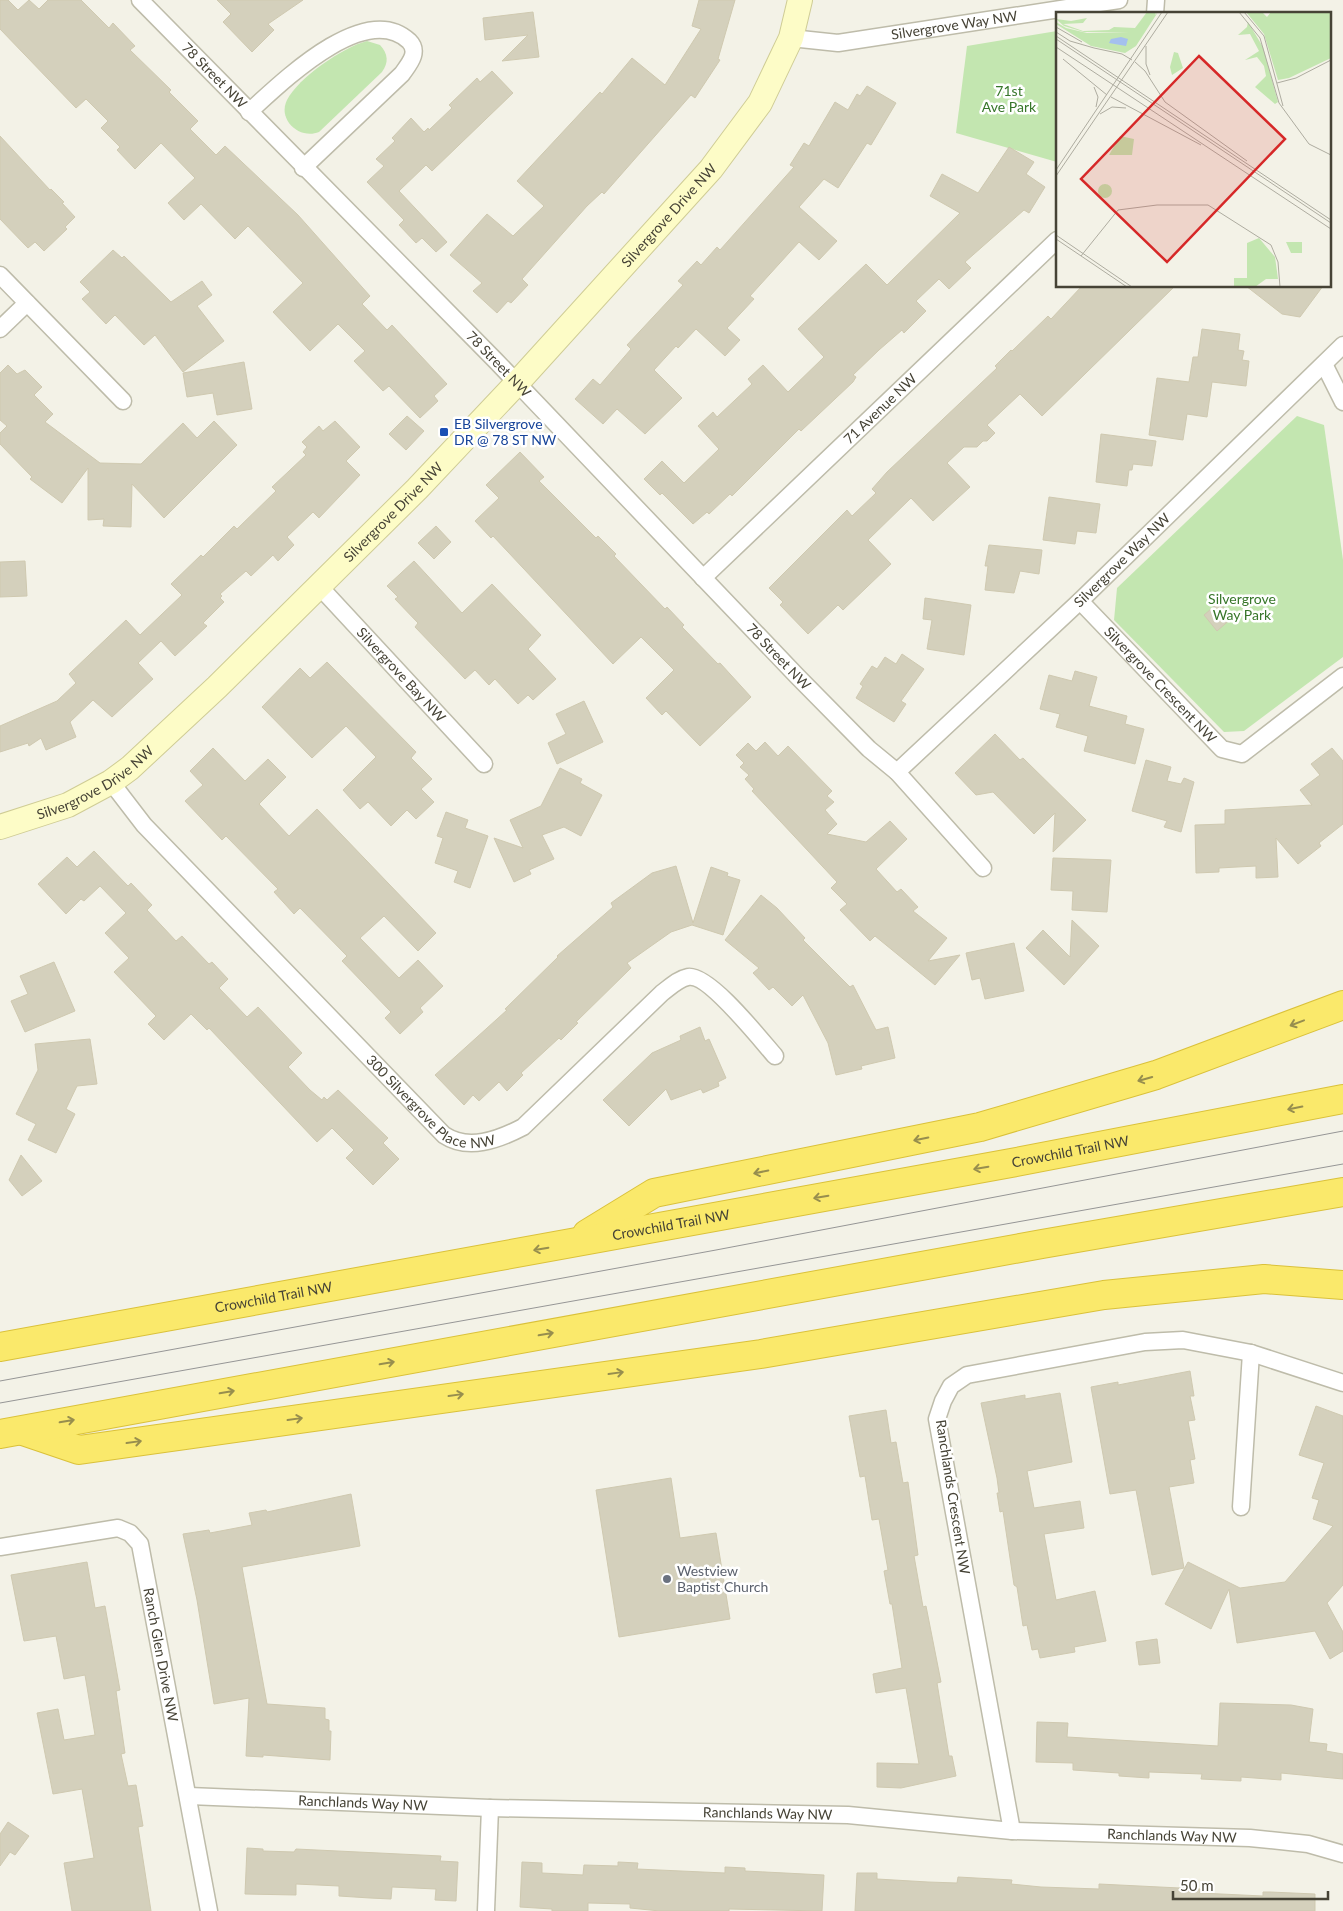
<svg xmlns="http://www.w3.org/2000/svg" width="1343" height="1911" font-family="Lato,sans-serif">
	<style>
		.green { fill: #c3e6b0 }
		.building { fill: #d4d0bc; stroke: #cfc9b0 }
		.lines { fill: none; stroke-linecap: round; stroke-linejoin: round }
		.street-casing { stroke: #bebcaa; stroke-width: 19 }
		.secondary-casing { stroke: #cfcc95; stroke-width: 26 }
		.highway-casing { stroke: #dac13a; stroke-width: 30 }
		.street { stroke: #fff; stroke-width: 16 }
		.secondary { stroke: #fdfcc7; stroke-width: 24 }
		.highway { stroke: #fae96b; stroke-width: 28 }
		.tram { stroke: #969696; stroke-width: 1 }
		.oneway { stroke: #978e4e }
		.transit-dot { fill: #1a4fb4; stroke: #fff; stroke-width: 2 }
		.worship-dot { fill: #6b7280; stroke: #fff; stroke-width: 2 }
		.labels { text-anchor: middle; stroke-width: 5; stroke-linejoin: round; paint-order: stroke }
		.street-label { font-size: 14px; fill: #464336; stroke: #fff }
		.park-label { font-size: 14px; fill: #37762a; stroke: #fff }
		.transit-label { font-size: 14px; fill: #164399; stroke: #fff; text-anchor: start }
		.worship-label { font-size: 14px; fill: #5b616d; stroke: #fff; text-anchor: start }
		.inset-road { fill: none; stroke: #aeaca0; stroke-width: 1 }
		.view { fill: #d62828; fill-opacity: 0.15; stroke: #d62828; stroke-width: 2.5 }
		.inset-edge { fill: none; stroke: #464336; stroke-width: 2.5 }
	</style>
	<rect width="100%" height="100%" fill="#f3f2e7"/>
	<g class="green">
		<polygon points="1057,31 1057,162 956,133 967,46"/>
		<path d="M367,41l13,4c8,9 9,17 2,27l-63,60c-19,8 -42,-12 -32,-32 11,-22 56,-53 80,-59z"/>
		<polygon points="1297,416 1324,425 1343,560 1343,657 1244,731 1224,732 1114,620 1117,588"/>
	</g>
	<g class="building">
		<polygon points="0,0 8,0 18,10 29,0 39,9 48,0 81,0 109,28 113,23 135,46 130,50 171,90 169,92 198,121 190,129 216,155 225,146 298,215 370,296 362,304 387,330 392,325 447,384 434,396 438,401 420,418 389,386 383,391 354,361 365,351 338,324 310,351 273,312 303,283 248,226 235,239 201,204 184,220 168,203 195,178 161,143 135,169 117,150 120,147 101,128 108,121 86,99 76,108 0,29"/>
		<polygon points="217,0 303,0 268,24 274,30 252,52 223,22 231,14"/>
		<polygon points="699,0 735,0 718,59 720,60 695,98 691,95 604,194 602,192 587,206 522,279 528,285 511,303 508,301 497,313 473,291 482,283 450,255 487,214 513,236 544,206 517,181 600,92 602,94 632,58 665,85 701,29 692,26"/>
		<polygon points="533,12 539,57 502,61 528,35 485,40 483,18"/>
		<polygon points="492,71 513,93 432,171 426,165 399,191 447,242 436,252 422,238 416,243 399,225 404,220 367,182 384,166 376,159 395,141 392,138 411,118 424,132 428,128 429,130 452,108 449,105 477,78 480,82"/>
		<polygon points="867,86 896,103 871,145 867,143 838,188 824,179 799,207 837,241 819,260 799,242 750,296 754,299 727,328 740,340 725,356 696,329 678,348 676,346 654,370 682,398 645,434 617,409 603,424 575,399 593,379 600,385 631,349 627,345 683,285 678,281 697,261 701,265 717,247 720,250 794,167 790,165 804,143 809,146 835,102 848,110 857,94 860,96"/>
		<polygon points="0,136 50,190 51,189 64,202 62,203 75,217 65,227 67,229 44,251 35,242 28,248 0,219"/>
		<polygon points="1009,147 1034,162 1026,174 1045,187 1029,213 1024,210 965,262 971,268 949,289 939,279 916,301 926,311 904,333 902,330 879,350 853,375 856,377 853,382 801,431 799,429 732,496 730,494 709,514 707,512 693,524 662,493 660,495 644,479 662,461 684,483 719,449 698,426 713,412 717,417 752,384 748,379 763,365 788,392 824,357 798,329 866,264 887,285 960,213 930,196 942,174 978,193"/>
		<polygon points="113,250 122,258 124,256 171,302 202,281 212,295 197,306 224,341 183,372 155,335 144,345 115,315 106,324 82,299 90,292 80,282"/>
		<polygon points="1082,286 1175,286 1042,416 1020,394 987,425 995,433 987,441 983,441 977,447 964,447 947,463 970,487 933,521 911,498 868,540 891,564 843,610 838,605 808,634 780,605 783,602 769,588 847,510 852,516 876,493 872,489 887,472 997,368 995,366 1011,350 1012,351 1048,316 1051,319"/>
		<polygon points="1246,286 1323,286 1300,317 1282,314"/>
		<polygon points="1202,329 1240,334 1238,350 1244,351 1242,360 1249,361 1246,386 1212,382 1207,417 1187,414 1183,440 1149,435 1157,378 1189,382 1193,357 1198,357"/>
		<polygon points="244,362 252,409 217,415 213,393 187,397 183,373"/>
		<polygon points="8,365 17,374 25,370 42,387 34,395 53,414 45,422 100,463 141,464 183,423 197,438 214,421 237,445 164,518 132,484 131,527 103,526 104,519 88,520 88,468 62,503 30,479 32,477 0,444 0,433 7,426 0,420 0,373"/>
		<polygon points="407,416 424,431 406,450 389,434"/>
		<polygon points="335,421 360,447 346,461 360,475 319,518 313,512 287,537 294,545 278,561 273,555 251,576 246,571 220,594 222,596 220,598 224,602 203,623 207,626 175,656 161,641 138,663 153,679 112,717 93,700 70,722 76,737 46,750 41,738 29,746 28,743 0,752 0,726 57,701 76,683 69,674 126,620 140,635 182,595 171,584 201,555 203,557 234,526 237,529 276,491 272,487 306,455 303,452 307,447 302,442 319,426 323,431"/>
		<polygon points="1101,434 1156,441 1152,466 1133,464 1132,470 1129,470 1127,486 1096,482"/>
		<polygon points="520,452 544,477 539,481 596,538 598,536 616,554 614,556 665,609 667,607 684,625 682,627 718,664 720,663 751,697 700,746 666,711 662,715 646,698 674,670 641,637 613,664 493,536 491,538 475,521 499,498 486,485"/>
		<polygon points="1049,497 1100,504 1096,533 1077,531 1075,544 1043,540"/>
		<polygon points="436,526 451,542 434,559 418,543"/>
		<polygon points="989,545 1042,550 1039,574 1020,571 1014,593 985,590 988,566 985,566"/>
		<polygon points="25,561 27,596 0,597 0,562"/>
		<polygon points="414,561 462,613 492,584 541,635 528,649 556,679 533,700 528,695 518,704 495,679 489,685 475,670 465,679 415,627 418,623 395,599 398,597 387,586"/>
		<polygon points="925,598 971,605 964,655 927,649 932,620 923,619"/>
		<polygon points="1219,602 1232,618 1217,631 1204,615"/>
		<polygon points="902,654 924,669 901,701 906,704 894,722 856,698 863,686 860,684 872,666 877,669 885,657 896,664"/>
		<polygon points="327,662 416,752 411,758 432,779 421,789 434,802 416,819 407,810 391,826 368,802 360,809 343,790 376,757 346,726 312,758 262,707 300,668 310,678"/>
		<polygon points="1075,671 1097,677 1089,706 1127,716 1125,724 1144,729 1135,764 1084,751 1088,736 1056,727 1060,714 1040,709 1049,675 1072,681"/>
		<polygon points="584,701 603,742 557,764 548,743 566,734 556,714"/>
		<polygon points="995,734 1020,760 1023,758 1086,820 1053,852 1055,813 1034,834 993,792 976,795 955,773"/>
		<polygon points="765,742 778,756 788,746 832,791 827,796 834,802 825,810 837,824 827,834 866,842 890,821 907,839 876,869 897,892 901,889 918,907 913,911 947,938 928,961 960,955 935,985 875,936 870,941 840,910 847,904 831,888 837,882 752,791 754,789 745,779 749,775 740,767 744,763 736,755 748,743 756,751"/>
		<polygon points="213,748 245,781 268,759 286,777 259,804 289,836 317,809 436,933 418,951 384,916 360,938 399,978 418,960 443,986 420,1008 423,1012 400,1034 385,1018 391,1012 342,961 347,956 300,908 294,914 274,892 278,889 226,836 222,840 185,801 203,785 190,771"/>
		<polygon points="1332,748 1343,761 1343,824 1319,843 1321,846 1298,864 1276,838 1278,877 1256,878 1256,866 1219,868 1219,872 1196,873 1195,825 1225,824 1225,810 1312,805 1300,790 1320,775 1311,764"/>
		<polygon points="1146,760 1171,767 1167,781 1181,784 1184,778 1194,782 1181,832 1164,827 1167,821 1132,811"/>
		<polygon points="560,768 582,779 580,783 602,795 581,836 564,827 542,835 554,859 529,870 531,874 514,882 494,838 523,848 510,820 541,806"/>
		<polygon points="446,812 468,820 465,828 488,836 470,888 454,882 458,871 435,863 443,838 437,836"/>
		<polygon points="94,851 128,886 131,883 152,905 147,910 176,941 182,936 209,964 212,962 228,979 219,988 247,1017 258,1007 302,1053 288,1067 310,1090 322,1100 324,1097 327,1100 338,1090 388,1138 383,1143 399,1159 373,1185 346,1158 354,1150 332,1128 317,1142 209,1028 207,1030 191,1014 164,1040 148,1024 156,1016 114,972 129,958 105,933 126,913 100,886 84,901 81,899 66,914 38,884 67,857 77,867"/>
		<polygon points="1053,858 1111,860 1107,912 1072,910 1073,891 1051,890"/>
		<polygon points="676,866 693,923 711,867 728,873 727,876 740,880 723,935 692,925 671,932 627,963 631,968 576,1022 578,1023 561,1040 559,1038 521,1073 523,1075 507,1091 499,1082 479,1101 473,1095 464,1105 435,1075 507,1010 505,1009 558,957 557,956 613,907 611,903 652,873"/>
		<polygon points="761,895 777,908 805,938 803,940 850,987 853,985 876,1030 888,1027 895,1058 861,1066 862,1069 836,1075 828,1043 803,995 792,1006 773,987 769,990 753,973 759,968 725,940"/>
		<polygon points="1072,920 1099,946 1064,985 1026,948 1043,930 1070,957"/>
		<polygon points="1014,943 1024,991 985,999 980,978 972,980 966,953"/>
		<polygon points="54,962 75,1011 25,1032 11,1001 28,994 20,976"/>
		<polygon points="700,1027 705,1041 709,1039 726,1078 718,1082 719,1086 703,1093 701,1089 671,1100 666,1089 629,1126 603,1100 652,1053 681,1040 680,1036"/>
		<polygon points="90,1039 97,1084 77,1086 66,1109 75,1114 56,1153 28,1140 36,1124 16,1114 38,1070 35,1044"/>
		<polygon points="21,1155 42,1181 22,1196 9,1180"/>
		<polygon points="1190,1371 1194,1396 1190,1396 1195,1420 1188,1421 1195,1459 1190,1460 1194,1483 1169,1487 1184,1568 1152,1575 1136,1490 1110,1494 1091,1387 1118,1382 1118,1385"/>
		<polygon points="1060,1393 1072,1462 1027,1471 1034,1508 1080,1501 1084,1528 1044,1534 1056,1600 1095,1591 1106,1641 1074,1647 1075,1652 1040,1658 1038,1649 1032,1650 1027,1625 1023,1626 1017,1587 1014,1585 1003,1511 1000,1512 997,1493 999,1493 997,1478 981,1403 1025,1395 1025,1399"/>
		<polygon points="1316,1406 1343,1416 1343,1585 1327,1603 1343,1632 1343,1651 1330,1659 1315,1631 1237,1643 1229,1589 1211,1629 1165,1604 1188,1562 1240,1588 1285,1582 1333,1526 1313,1519 1319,1500 1312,1498 1324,1463 1299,1455"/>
		<polygon points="886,1410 891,1443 896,1442 903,1483 908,1482 918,1555 914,1556 923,1607 926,1606 941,1682 937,1683 949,1756 952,1756 956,1776 901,1788 877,1787 877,1763 919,1764 906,1688 876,1693 873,1674 902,1668 892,1604 890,1604 884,1571 888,1570 879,1519 872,1520 865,1476 860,1477 849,1416"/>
		<polygon points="671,1478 680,1538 716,1533 730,1619 619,1637 596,1490"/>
		<polygon points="351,1494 360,1546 242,1567 267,1704 325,1708 325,1719 329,1720 329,1731 331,1731 330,1760 263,1755 263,1757 246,1756 249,1698 214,1704 197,1600 183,1534 209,1530 210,1533 252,1525 249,1513 266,1510 267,1512"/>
		<polygon points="87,1562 95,1608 105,1606 120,1690 116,1691 125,1753 121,1754 128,1786 136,1785 143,1826 138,1827 151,1911 72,1911 64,1863 94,1858 82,1789 53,1794 37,1713 58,1709 64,1740 95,1735 85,1675 64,1679 56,1636 24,1641 11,1575"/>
		<polygon points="1157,1639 1160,1663 1139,1665 1136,1642"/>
		<polygon points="1220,1703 1291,1705 1313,1709 1309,1742 1327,1744 1326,1751 1343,1754 1343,1779 1281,1773 1281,1780 1241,1777 1241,1781 1201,1779 1202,1774 1149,1772 1149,1778 1119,1776 1119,1773 1073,1770 1073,1763 1036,1762 1037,1722 1068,1723 1067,1737 1218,1746"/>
		<polygon points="8,1822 29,1836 15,1855 10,1852 0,1866 0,1834"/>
		<polygon points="247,1848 263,1849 263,1851 294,1852 296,1849 441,1856 440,1861 458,1862 456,1901 435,1900 436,1889 392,1887 391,1899 370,1898 339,1896 339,1886 296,1884 296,1895 245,1894"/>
		<polygon points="522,1862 542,1863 542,1873 583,1875 584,1865 618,1866 618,1862 638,1863 637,1869 725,1873 725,1867 745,1868 745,1871 824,1875 822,1911 729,1909 729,1911 660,1911 630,1908 630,1904 588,1903 588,1911 552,1911 552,1909 520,1907"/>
		<polygon points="857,1873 877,1873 877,1879 928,1882 957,1883 958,1877 1012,1880 1011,1884 1041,1887 1099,1889 1099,1884 1200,1889 1200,1893 1263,1896 1263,1892 1270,1892 1315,1894 1315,1911 855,1911"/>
	</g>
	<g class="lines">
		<defs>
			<g id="street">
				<path id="s1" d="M140,0l356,361 301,315 72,73 28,23 86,96"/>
				<polyline points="1155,14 1156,0"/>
				<path id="s2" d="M791,38l47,5 281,-43"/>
				<path d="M249,112c33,-30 116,-112 160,-71 11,11 0,23 -7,33l-99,94"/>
				<polyline points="0,275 123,401"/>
				<polyline points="0,329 27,303"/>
				<polyline points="1324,364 1343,402"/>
				<path id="s3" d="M703,578l354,-338"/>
				<path id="s4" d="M319,586l165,178"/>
				<path id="s5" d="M1080,601l142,148 20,5 101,-78"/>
				<path id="s6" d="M897,772l183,-171 263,-256"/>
				<path id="s7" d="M111,782l33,43 300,310c24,16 54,5 79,-8l139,-134c8,-6 16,-14 26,-16 20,-4 73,63 87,79"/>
				<polyline points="1241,1507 1251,1353"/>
				<path id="s8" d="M0,1547l118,-19 12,5 10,11 69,367"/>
				<path id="s9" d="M189,1796l301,12 358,7 164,16 238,7 58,6 35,10"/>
				<polyline points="1012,1831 937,1419 943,1401 951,1386 967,1375 1145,1342 1183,1340 1251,1353 1343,1383"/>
				<polyline points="486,1911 490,1808"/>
			</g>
			<g id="secondary">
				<path id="s10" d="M0,827l68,-22 43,-23 19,-14 87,-81 200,-198 100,-106 194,-214 49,-66 31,-65 9,-38"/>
			</g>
			<g id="highway">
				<polyline points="587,1234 654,1193 980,1127 1156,1075 1343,1005"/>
				<path id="s11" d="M0,1347l1011,-184 332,-64"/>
				<polyline points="23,1431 79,1450 761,1354 1104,1295 1264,1279 1343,1285"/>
				<polyline points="0,1434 1042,1244 1343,1192"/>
			</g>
		</defs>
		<use href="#street" class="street-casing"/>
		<use href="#secondary" class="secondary-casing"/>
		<use href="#highway" class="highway-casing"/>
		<use href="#street" class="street"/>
		<use href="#secondary" class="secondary"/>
		<use href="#highway" class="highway"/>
		<g class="tram">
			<polyline points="0,1381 716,1250 1343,1131"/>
			<polyline points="0,1403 1343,1164"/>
		</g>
	</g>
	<defs><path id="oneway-shaft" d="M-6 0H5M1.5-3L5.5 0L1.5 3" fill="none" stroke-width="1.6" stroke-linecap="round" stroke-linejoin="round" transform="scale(1.25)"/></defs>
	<g class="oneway">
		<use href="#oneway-shaft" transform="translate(1297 1023) rotate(159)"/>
		<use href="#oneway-shaft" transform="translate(1145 1079) rotate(164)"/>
		<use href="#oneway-shaft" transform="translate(1295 1108) rotate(169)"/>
		<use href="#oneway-shaft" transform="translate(921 1139) rotate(168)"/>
		<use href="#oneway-shaft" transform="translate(981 1168) rotate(170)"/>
		<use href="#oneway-shaft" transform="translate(761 1172) rotate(168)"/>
		<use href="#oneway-shaft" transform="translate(821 1197) rotate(170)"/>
		<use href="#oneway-shaft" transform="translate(541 1249) rotate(170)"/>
		<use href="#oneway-shaft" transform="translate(546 1334) rotate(-10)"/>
		<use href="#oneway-shaft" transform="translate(387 1363) rotate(-10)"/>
		<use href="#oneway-shaft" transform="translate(616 1373) rotate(-8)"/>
		<use href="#oneway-shaft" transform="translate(227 1392) rotate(-10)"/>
		<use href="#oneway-shaft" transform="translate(456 1395) rotate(-8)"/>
		<use href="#oneway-shaft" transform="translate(295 1419) rotate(-8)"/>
		<use href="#oneway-shaft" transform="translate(67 1421) rotate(-10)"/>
		<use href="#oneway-shaft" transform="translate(134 1442) rotate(-8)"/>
	</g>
	<rect class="transit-dot" x="439" y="427" width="10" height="10" rx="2.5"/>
	<circle class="worship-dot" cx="667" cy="1579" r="5"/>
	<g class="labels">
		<g class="street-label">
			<text dy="5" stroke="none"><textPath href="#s2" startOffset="165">Silvergrove Way NW</textPath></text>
			<text dy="5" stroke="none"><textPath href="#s1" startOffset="106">78 Street NW</textPath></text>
			<text dy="5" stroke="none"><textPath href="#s10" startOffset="916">Silvergrove Drive NW</textPath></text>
			<text dy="5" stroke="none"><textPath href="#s1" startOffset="511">78 Street NW</textPath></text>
			<text dy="5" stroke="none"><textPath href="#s3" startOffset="245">71 Avenue NW</textPath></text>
			<text dy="5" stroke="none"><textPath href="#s10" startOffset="511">Silvergrove Drive NW</textPath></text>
			<text dy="5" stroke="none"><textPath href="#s6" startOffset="309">Silvergrove Way NW</textPath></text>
			<text dy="5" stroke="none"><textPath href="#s1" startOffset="916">78 Street NW</textPath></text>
			<text dy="5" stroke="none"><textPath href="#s4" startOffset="121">Silvergrove Bay NW</textPath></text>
			<text dy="5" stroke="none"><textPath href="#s5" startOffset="116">Silvergrove Crescent NW</textPath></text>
			<text dy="5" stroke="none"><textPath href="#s10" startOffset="106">Silvergrove Drive NW</textPath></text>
			<text dy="5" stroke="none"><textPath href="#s7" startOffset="458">300 Silvergrove Place NW</textPath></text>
			<text dy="5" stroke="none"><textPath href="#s11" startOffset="1088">Crowchild Trail NW</textPath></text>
			<text dy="5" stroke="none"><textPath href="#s11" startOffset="682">Crowchild Trail NW</textPath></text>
			<text dy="5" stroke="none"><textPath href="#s11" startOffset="278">Crowchild Trail NW</textPath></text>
			<text transform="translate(953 1497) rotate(81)" y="5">Ranchlands Crescent NW</text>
			<text dy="5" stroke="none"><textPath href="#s8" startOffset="260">Ranch Glen Drive NW</textPath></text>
			<text dy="5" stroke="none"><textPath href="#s9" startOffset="174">Ranchlands Way NW</textPath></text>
			<text dy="5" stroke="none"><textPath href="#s9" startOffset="579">Ranchlands Way NW</textPath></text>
			<text dy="5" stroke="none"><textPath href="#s9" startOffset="984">Ranchlands Way NW</textPath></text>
		</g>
		<g class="park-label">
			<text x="1009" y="96">71st<tspan x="1009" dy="16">Ave Park</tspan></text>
			<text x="1242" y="604">Silvergrove<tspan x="1242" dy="16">Way Park</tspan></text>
		</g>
		<g class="transit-label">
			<text x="454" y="429">EB Silvergrove<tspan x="454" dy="16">DR @ 78 ST NW</tspan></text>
		</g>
		<g class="worship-label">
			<text x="677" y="1576">Westview<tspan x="677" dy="16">Baptist Church</tspan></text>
		</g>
	</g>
	<g transform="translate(1056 12)">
		<rect width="275" height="275" fill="#f3f2e7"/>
		<path d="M91,0h9l-1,3 3,-3 -22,34 -11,7 -34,-7 -35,-22v-2l10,6 21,5 42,-1h-45l-20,-6 -8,-7 15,2 16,-3 -4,5 -20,1 20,7 26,-1 5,-3 21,1zM190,0h16l5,5 4,-5h60v46l-42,20 -11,2 -14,-46zM192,10l15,25 15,55 -3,2 -20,-17 11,-11 -2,-10 -7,-9 -12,3 14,-9 -9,-17 -12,1 9,-8zM118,40l4,1 5,15 -11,7 -2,-8zM64,124l14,3 -2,16h-23zM42 179a7 7 0 1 1 14 0a7 7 0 1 1-14 0ZM203,226l16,19 3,22h-12l-11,8h-21v-9h13v-35zM230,230h16v11h-11z" fill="#c3e6b0"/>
		<path d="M65,25l7,2 -2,7 -17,-3 2,-4z" fill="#a4c0ee"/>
		<path class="inset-road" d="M183,0l21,26 19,65 30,41 22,11M188,0l20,24 19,70M0,15l26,15M0,20l14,9 24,7M0,24l275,184M0,27l275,184M90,34v18l4,11M0,35l275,182M38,36l28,6 10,6M7,47l44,36M79,50l10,9 20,31 82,59M221,71l19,-5 35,-18M38,75l4,10 -2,10M55,85l90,48M44,102l12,-7 14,1M0,158l106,-158M0,164l112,-164M0,223l76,52M0,227l71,48M25,244l37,-46 39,-5h51l63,40 7,17 2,25"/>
		<path class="view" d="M143,44l86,83 -118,123 -86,-83z"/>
		<rect width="275" height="275" class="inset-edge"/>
	</g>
	<path d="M1173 1891v8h155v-8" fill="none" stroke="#464336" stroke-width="2.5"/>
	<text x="1180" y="1891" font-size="15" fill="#464336" stroke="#ffffff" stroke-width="4" paint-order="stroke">50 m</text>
</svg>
